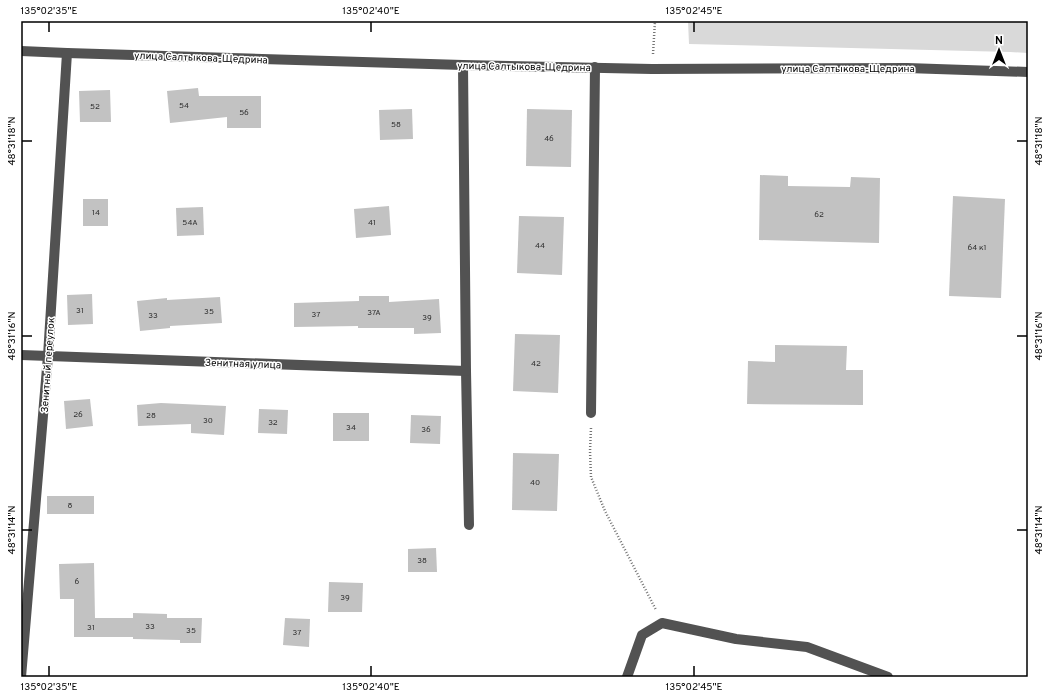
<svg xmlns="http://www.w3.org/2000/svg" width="1049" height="698" font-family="Overpass,sans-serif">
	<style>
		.green { fill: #d9d9d9 }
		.building { fill: #c2c2c2 }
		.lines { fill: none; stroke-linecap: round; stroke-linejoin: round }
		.path { stroke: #747474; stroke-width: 2.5; stroke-dasharray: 1 2; stroke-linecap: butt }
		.minor { stroke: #525252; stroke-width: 10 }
		.ticks { fill: none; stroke: #000; stroke-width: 1.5 }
		.labels { text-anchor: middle; stroke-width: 3; stroke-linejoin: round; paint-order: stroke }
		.number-label { font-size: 8px; fill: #303030 }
		.street-label { font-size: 10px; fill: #000; stroke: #fff }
		.neatline { fill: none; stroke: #000; stroke-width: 1.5 }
		.ticks-label { font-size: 10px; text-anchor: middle; fill: #000 }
	</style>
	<rect width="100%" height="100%" fill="#fff"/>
	<polygon class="green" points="688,21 1028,21 1028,53 1010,52 689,44"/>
	<g class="building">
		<polygon points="198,88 199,96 261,96 261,128 227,128 227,117 170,123 167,91"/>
		<polygon points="110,90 111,122 80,122 79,91"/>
		<polygon points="412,109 413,139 380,140 379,110"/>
		<polygon points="527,109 572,110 571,167 526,166"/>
		<polygon points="760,175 788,176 788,186 850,187 851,177 880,178 879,243 759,240"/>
		<polygon points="953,196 1005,199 1001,298 949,296"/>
		<rect x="83" y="199" width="25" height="27"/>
		<polygon points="389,206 391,235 356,238 354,209"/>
		<polygon points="203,207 204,235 177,236 176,208"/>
		<polygon points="519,216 564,217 562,275 517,273"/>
		<polygon points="92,294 93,324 68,325 67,295"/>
		<polygon points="359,296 389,296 389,302 439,299 441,333 414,334 414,328 358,328 358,326 294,327 294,303 359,301"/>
		<polygon points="220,297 222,323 170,326 170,328 140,331 137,301 167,298 167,300"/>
		<polygon points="515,334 560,335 558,393 513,391"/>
		<polygon points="775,345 847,346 846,370 863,370 863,405 747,404 748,361 775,362"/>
		<polygon points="90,399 93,426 66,429 64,401"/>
		<polygon points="161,403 226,406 224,435 191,433 191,424 138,426 137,405"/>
		<polygon points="259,409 288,410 287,434 258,433"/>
		<rect x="333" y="413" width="36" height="28"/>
		<polygon points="411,415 441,416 440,444 410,443"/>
		<polygon points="513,453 559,454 557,511 512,510"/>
		<rect x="47" y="496" width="47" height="18"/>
		<polygon points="436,548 437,572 408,572 408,549"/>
		<polygon points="94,563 95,618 133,618 133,613 167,614 167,618 202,618 201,643 180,643 180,640 133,639 133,637 74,637 74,599 60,599 59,564"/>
		<polygon points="329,582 363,583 362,612 328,612"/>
		<polygon points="285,618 310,619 309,647 283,645"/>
	</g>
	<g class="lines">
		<g class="path">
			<polyline points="653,54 655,21"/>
			<polyline points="591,428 590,451 591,477 605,511 656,610"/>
		</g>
		<g class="minor">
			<polyline points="21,51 67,53 463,65 652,69 907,68 1028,72"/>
			<polyline points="463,65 466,371 469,525"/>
			<polyline points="21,355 466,371"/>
			<polyline points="591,413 595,67"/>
			<polyline points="21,677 48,356 67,53"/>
			<polyline points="627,677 642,635 662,623 736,639 807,647 888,677"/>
		</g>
	</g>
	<path class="ticks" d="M49,22v10M371,22v10M694,22v10M22,141h10M1017,141h10M22,336h10M1017,336h10M22,530h10M1017,530h10M49,666v10M371,666v10M694,666v10"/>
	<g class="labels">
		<g class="number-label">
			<text x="184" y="108">54</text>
			<text x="95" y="109">52</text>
			<text x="244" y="115">56</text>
			<text x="396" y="127">58</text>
			<text x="549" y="141">46</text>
			<text x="96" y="215">14</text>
			<text x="819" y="217">62</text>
			<text x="190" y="225">54А</text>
			<text x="372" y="225">41</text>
			<text x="540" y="248">44</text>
			<text x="977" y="250">64 к1</text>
			<text x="80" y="313">31</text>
			<text x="209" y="314">35</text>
			<text x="374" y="315">37А</text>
			<text x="316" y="317">37</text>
			<text x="153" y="318">33</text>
			<text x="427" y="320">39</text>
			<text x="536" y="366">42</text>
			<text x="78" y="417">26</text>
			<text x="151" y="418">28</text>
			<text x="208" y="423">30</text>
			<text x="273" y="425">32</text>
			<text x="351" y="430">34</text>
			<text x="426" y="432">36</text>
			<text x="535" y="485">40</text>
			<text x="70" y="508">8</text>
			<text x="422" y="563">38</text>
			<text x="77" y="584">6</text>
			<text x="345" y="600">39</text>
			<text x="150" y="629">33</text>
			<text x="91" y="630">31</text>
			<text x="191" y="633">35</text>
			<text x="297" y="635">37</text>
		</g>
		<g class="street-label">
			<text transform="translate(201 57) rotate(2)" y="4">улица Салтыкова-Щедрина</text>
			<text transform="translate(524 66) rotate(1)" y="4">улица Салтыкова-Щедрина</text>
			<text x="848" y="72">улица Салтыкова-Щедрина</text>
			<text transform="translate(243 363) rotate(2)" y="4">Зенитная улица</text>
			<text transform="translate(47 365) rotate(-86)" y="4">Зенитный переулок</text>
		</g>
	</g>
	<rect width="1049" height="698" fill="none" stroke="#ffffff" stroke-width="44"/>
	<g transform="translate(999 50)" stroke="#ffffff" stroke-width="3" paint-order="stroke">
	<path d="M0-3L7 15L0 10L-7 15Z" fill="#000000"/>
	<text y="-6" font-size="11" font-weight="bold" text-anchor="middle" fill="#000000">N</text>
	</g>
	<rect x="22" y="22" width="1005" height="654" class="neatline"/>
	<g class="ticks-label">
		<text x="49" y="14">135°02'35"E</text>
		<text x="371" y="14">135°02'40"E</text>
		<text x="694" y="14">135°02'45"E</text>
		<text transform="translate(11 141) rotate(-90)" y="4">48°31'18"N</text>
		<text transform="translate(1038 141) rotate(-90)" y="4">48°31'18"N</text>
		<text transform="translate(11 336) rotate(-90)" y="4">48°31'16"N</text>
		<text transform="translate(1038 336) rotate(-90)" y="4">48°31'16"N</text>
		<text transform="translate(11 530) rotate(-90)" y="4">48°31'14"N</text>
		<text transform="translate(1038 530) rotate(-90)" y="4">48°31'14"N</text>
		<text x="49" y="690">135°02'35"E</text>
		<text x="371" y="690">135°02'40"E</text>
		<text x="694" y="690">135°02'45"E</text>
	</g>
</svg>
